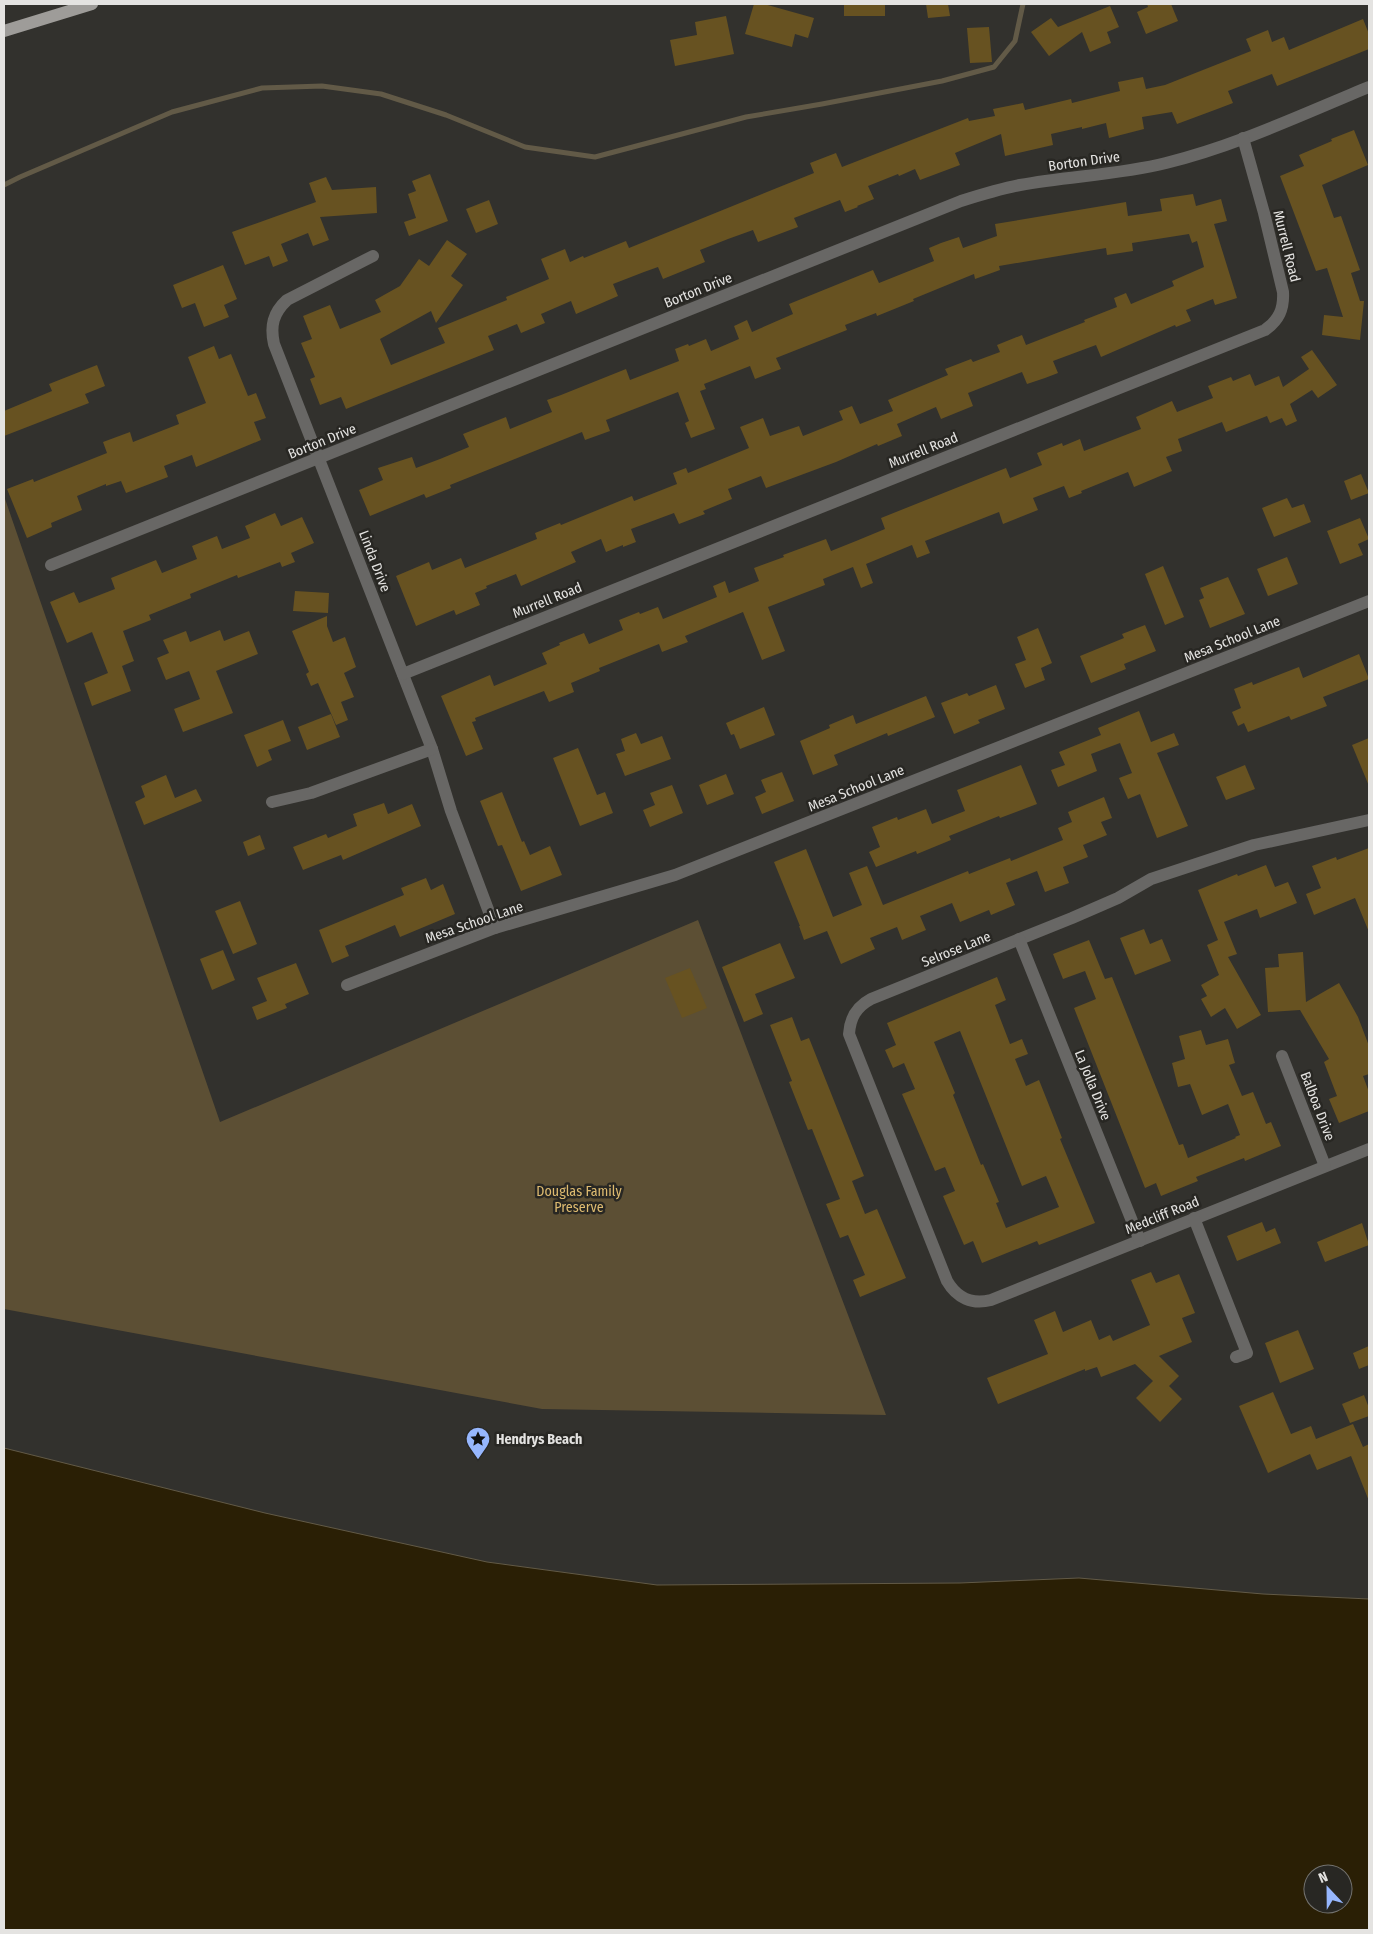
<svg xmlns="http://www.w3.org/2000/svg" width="1373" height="1934" font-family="'Fira Sans Condensed',sans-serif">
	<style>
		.green { fill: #5c4f34 }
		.water { fill: #2a1f05; stroke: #625a47; fill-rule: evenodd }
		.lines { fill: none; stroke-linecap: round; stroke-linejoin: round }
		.stream { stroke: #625a47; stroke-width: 5 }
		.building { fill: #675221; fill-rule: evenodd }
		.minor { stroke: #686765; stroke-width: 12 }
		.major { stroke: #9e9c99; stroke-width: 12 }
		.labels { text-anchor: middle; stroke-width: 5; stroke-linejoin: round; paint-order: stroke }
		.street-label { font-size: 14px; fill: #e4e3e1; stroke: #282723 }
		.park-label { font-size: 14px; fill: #debb70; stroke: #282723 }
		.poi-label { font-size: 14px; font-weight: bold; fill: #e4e3e1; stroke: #282723; text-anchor: start }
	</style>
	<rect width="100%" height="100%" fill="#32312d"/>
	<polygon class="green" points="4,496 220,1122 698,920 886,1415 542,1409 4,1309"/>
	<path class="water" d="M4,1448l261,65 222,49 170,23 303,-2 119,-5 184,16 106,5v331h-1365zM1313,1874h30v30h-30z"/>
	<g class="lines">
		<polyline class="stream" points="4,185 20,177 172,112 262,88 322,86 381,94 446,115 525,147 595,157 746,117 822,104 942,81 994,67 1015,41 1023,4"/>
	</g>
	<g class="building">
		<polygon points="754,4 764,4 814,18 808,38 795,34 792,47 745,34"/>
		<rect x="844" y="4" width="41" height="12"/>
		<polygon points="926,4 948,4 950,16 928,18"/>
		<polygon points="1147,4 1171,4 1178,21 1146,34 1137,12 1148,7"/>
		<polygon points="1110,6 1119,27 1107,32 1111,43 1090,52 1082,32 1049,56 1031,32 1051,18 1058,27"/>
		<polygon points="726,16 734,54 675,66 670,40 697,35 695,22"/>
		<polygon points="1363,19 1369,34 1369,49 1277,86 1272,74 1228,91 1233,103 1220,108 1177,124 1172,112 1142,117 1144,129 1109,138 1106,123 1082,129 1082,127 1051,134 1053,145 1005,156 1001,134 955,153 960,165 920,180 915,169 899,176 898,174 868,186 874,199 857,206 858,207 845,212 840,200 794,218 798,227 758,242 753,230 728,239 700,250 705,262 663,279 658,267 644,272 613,284 618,296 602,303 576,314 571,301 541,314 545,323 521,333 517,324 488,336 494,350 346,409 341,397 320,405 310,379 315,377 301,343 312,339 303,316 330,305 340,329 381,312 375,300 400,286 419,259 429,266 447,240 467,254 451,276 463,285 436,323 431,311 380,339 391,365 445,343 438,328 507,300 506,297 549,279 541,259 565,249 570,262 583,256 584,258 626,241 629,248 814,173 810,163 836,153 842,167 968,118 969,121 995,116 993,109 1023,103 1025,110 1071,99 1072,103 1120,91 1118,82 1143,77 1146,89 1165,85 1251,51 1246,39 1268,30 1272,42 1284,37 1289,50"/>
		<polygon points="989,27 992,62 970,63 967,28"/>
		<polygon points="1354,130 1368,165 1322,185 1334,218 1341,216 1360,270 1351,273 1360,301 1364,301 1360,340 1322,335 1324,315 1343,317 1327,268 1316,271 1280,176 1304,166 1299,155 1332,141 1331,139"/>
		<polygon points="430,174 448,221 409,236 404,222 416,218 408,194 416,191 412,181"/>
		<polygon points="326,177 332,190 376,187 377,213 320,217 329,240 313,246 308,233 281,244 288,261 273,267 269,256 245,265 232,232 316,202 309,183"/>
		<polygon points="1193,194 1196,206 1221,199 1227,221 1214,224 1237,298 1215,305 1213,299 1186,310 1191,321 1176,327 1175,325 1101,357 1096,345 1053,361 1058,373 1045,378 1027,384 1022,372 968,393 973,406 941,419 936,407 897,424 902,436 878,446 877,444 836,462 766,488 761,476 728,489 732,499 703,511 705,514 679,524 674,513 631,529 636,542 623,547 623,545 606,552 601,539 571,552 576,562 521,586 516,574 486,586 487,588 475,593 480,605 456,615 454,610 416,626 396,576 429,562 432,570 461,558 465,568 537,539 535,533 560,523 561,525 632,496 634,501 677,484 673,473 686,468 688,473 749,448 740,427 763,418 770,436 799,426 803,436 843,420 839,411 852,406 860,424 893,411 888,400 948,375 945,369 971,359 973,362 1000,352 997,345 1022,335 1026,345 1085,322 1084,320 1117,307 1114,298 1126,293 1131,304 1174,286 1172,281 1204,267 1197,241 1192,243 1189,234 1132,243 1133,251 1107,255 1106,248 999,266 1000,270 975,279 974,274 913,299 914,301 877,316 876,313 845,325 847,330 776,358 781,369 755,379 750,366 704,384 706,389 700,391 715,429 691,438 685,423 689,421 678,392 606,420 610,431 585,440 582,432 450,485 451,488 426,498 424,494 370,516 359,490 383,480 378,468 412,457 416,468 440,459 469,447 463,434 506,417 510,429 552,412 547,400 561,395 626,369 630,380 679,361 675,349 688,344 689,346 706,339 711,351 739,339 734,326 747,320 752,332 793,314 789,304 873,270 879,283 934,261 929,248 941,243 959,237 963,248 997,236 995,224 1126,202 1128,216 1162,211 1160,199"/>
		<polygon points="489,200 498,224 476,233 466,209"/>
		<polygon points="223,265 237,299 224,305 229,317 204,327 195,303 182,308 173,285"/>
		<polygon points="214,346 219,359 231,354 248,396 256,393 266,418 254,422 261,440 196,467 192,455 164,466 168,477 126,493 121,481 106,486 106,484 77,496 82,510 51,523 52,527 27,538 7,489 33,479 34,482 107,453 103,442 130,432 133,442 179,424 176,415 206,403 188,357"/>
		<polygon points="1312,350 1337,385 1318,398 1312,390 1290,404 1297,421 1286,426 1282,418 1270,423 1267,416 1226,432 1222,422 1178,439 1182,451 1166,457 1172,471 1134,487 1128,472 1081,491 1082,493 1069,498 1064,486 1033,498 1038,510 1003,524 999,512 925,541 930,553 917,558 912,545 866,564 873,583 861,588 853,567 823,579 825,585 768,607 785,651 762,660 743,612 685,636 688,642 662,652 659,644 599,668 600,671 571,683 574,692 549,702 544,691 475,718 476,721 472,722 483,749 466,756 441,696 490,675 494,686 547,664 542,653 560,645 559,643 584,633 589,644 623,630 619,620 639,612 640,614 658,607 663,619 717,597 713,586 725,581 729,593 759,581 754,568 784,557 783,555 826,539 831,551 856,541 885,529 881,518 1006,468 1010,478 1042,465 1037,453 1062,443 1063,446 1080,439 1084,451 1141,429 1136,417 1172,401 1177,412 1213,398 1208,386 1231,377 1233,381 1250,374 1255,386 1279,376 1283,387 1309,369 1301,357"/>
		<polygon points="97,365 105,386 85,394 89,403 4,436 4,411 52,391 49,384"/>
		<polygon points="1361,474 1369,493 1351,500 1344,481"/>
		<polygon points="1287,498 1292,508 1304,504 1311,522 1274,537 1262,508"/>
		<polygon points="275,513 281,526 302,517 314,543 291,553 295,562 282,567 280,562 238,578 237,575 190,594 191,598 149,615 151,620 123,631 134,661 122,666 131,691 92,706 84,683 108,673 92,632 67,643 50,602 74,592 79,603 115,589 111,578 156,560 162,573 197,559 192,546 217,536 222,549 250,538 245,526"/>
		<polygon points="1360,518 1369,539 1358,544 1363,555 1340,564 1327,531"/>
		<polygon points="1287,557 1298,584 1268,596 1257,569"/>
		<polygon points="1163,566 1184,617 1165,625 1145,574"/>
		<polygon points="1228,577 1245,614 1210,628 1199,600 1204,598 1200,588"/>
		<polygon points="295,591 329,593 328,613 293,611"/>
		<polygon points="327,616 327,626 333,642 345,637 356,667 344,673 354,697 341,702 348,720 336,725 318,683 311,686 306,674 309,672 292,631"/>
		<polygon points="1145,625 1156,651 1124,664 1126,669 1091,683 1080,656 1124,638 1122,634"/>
		<polygon points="1038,628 1052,663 1041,668 1045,680 1025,688 1015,664 1026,660 1017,637"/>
		<polygon points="220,630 224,641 249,631 258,654 216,671 233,713 183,732 174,709 200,699 189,671 166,680 157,658 169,653 163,640 186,631 190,642"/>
		<polygon points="1359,654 1369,679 1323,697 1327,706 1291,720 1289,716 1248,732 1244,723 1238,726 1232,712 1241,708 1234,689 1252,682 1253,685 1299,667 1303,678"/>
		<polygon points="996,685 1005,709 978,720 980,723 954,734 941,703 967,693 969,696"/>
		<polygon points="926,696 935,717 888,736 887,733 834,755 838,765 813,775 800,741 830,728 829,725 853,715 856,724"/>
		<polygon points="764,707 775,735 740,749 734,734 731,735 726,723"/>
		<polygon points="1139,711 1151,742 1174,733 1179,745 1157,753 1188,826 1157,838 1140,794 1128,799 1119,778 1132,773 1120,743 1091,754 1097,771 1058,787 1051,770 1065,765 1059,752 1101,735 1098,728"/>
		<polygon points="331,714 340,737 307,750 298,727"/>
		<polygon points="283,720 291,741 268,750 272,760 257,767 244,735"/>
		<polygon points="636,733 641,744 662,736 671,759 625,776 616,754 625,751 621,739"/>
		<polygon points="1369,738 1369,786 1352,745"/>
		<polygon points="578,748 597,795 605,792 613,813 580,826 553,758"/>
		<polygon points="1021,765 1037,804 1000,818 999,816 949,836 951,840 917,854 916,851 876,867 869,852 880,847 872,827 897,817 898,820 926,809 932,824 965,811 957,790"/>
		<polygon points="1245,765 1255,789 1226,800 1216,777"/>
		<polygon points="782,772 794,801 762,814 755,797 766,792 761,780"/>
		<polygon points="726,774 734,794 707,805 699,785"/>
		<polygon points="166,775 175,798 196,789 202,801 144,825 135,802 145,797 141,786"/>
		<polygon points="672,785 683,813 650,827 643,810 655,805 650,793"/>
		<polygon points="502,792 522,842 524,841 530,855 550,846 562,875 521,891 502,845 498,846 480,801"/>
		<polygon points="1104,797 1112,818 1101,822 1107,835 1083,845 1088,857 1063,867 1069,883 1045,892 1037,871 1006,883 1015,905 991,915 989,910 960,922 952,903 920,916 926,930 902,940 897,927 870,938 875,949 841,964 827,931 804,940 799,926 800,926 774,862 806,849 833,917 862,905 849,873 867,866 883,905 968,871 969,874 1010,858 1011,861 1063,840 1058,828 1072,822 1068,812"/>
		<polygon points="384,803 388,814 412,804 421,826 343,860 341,855 303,870 293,847 326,834 328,838 357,826 353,814"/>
		<polygon points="260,835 265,849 248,856 243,842"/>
		<polygon points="1369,848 1369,932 1355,898 1314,915 1306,894 1321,888 1312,866 1336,857 1337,860"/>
		<polygon points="1266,865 1275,887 1288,882 1297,903 1260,918 1257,909 1224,922 1237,954 1228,957 1261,1015 1237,1029 1225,1008 1211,1017 1201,999 1207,996 1201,985 1219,975 1207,945 1218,940 1198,890 1237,874 1238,876"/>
		<polygon points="426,878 431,890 443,884 455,914 400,937 395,925 360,940 345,946 349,956 332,963 319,930 404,895 401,888"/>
		<polygon points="240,901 257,944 233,954 215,911"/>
		<polygon points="1144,929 1150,944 1162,939 1171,961 1135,975 1120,938"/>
		<polygon points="1089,940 1105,979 1112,977 1179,1145 1183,1144 1188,1158 1236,1138 1235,1137 1240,1135 1228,1104 1202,1115 1190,1084 1178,1087 1172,1063 1185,1059 1179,1036 1201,1030 1206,1045 1228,1039 1235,1063 1229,1065 1242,1096 1253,1092 1266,1124 1271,1122 1281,1146 1245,1161 1244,1158 1196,1177 1198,1181 1161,1196 1156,1183 1145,1188 1074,1008 1096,999 1085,971 1063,979 1053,954"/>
		<polygon points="780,943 795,978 755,994 763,1014 744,1022 722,967"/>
		<polygon points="223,950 235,980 212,990 200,959"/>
		<polygon points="1303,952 1306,1002 1339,983 1358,1017 1369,1046 1369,1074 1363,1076 1369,1092 1369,1111 1339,1123 1329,1099 1337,1096 1324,1062 1329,1059 1300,1010 1268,1012 1265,968 1279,967 1278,954"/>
		<polygon points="296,963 309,994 285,1004 287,1008 257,1020 252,1007 267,1001 257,978"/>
		<polygon points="690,968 707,1008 682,1018 665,978"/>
		<path d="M997,977l9,23 -11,5 15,39 12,-5 6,15 -13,5 11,27 13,-6 23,58 -2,1 35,84 -56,22 -2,-4 -55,22 -9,-22 -9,4 -21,-49 12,-5 -10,-24 -10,4 -33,-77 13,-5 -11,-26 -11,5 -8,-18 11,-5 -9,-22zM960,1031l62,155 24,-10 13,31 -53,21 -10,-25 3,-1 -16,-38 -2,1 -28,-70 2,-2 -21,-51z"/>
		<polygon points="792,1017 801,1041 809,1038 864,1176 852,1181 865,1214 877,1209 906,1278 860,1297 853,1280 865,1275 848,1235 840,1238 826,1204 840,1199 812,1129 808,1130 789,1082 792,1081 770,1025"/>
		<polygon points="1262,1222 1266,1232 1275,1228 1281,1243 1237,1261 1227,1236"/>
		<polygon points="1362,1223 1369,1245 1325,1262 1317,1242"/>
		<polygon points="1151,1272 1156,1283 1179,1274 1195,1313 1182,1318 1192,1342 1159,1356 1179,1376 1169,1386 1182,1399 1160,1422 1136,1398 1153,1381 1135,1364 1101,1377 1097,1367 1085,1371 1085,1369 998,1404 987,1378 1048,1354 1034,1320 1055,1311 1063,1332 1091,1320 1099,1340 1110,1335 1113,1341 1150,1325 1131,1280"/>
		<polygon points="1298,1330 1314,1369 1280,1383 1265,1343"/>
		<polygon points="1369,1346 1369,1365 1359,1369 1353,1353"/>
		<polygon points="1273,1392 1291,1434 1311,1426 1316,1439 1353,1424 1363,1447 1369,1444 1369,1501 1351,1456 1317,1470 1310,1454 1268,1473 1239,1406"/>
		<polygon points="1364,1395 1369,1408 1369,1416 1350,1423 1342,1404"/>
	</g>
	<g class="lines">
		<g class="minor">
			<path d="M373,256l-86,44c-14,13 -17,26 -13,44l158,405 19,62 44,117"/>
			<path d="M51,565l910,-364c19,-6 38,-12 59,-16 48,-9 98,-10 146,-22 70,-17 137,-49 203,-76"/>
			<path d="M403,674l862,-344c14,-10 19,-21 18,-38l-19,-79 -21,-75"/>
			<polyline points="272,802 311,793 432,749"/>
			<path d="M1369,820l-115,25 -103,34 -33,19 -46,20 -201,81c-15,8 -21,19 -22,35l98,247c10,17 25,24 44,19l378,-151"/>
			<polyline points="1019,939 1140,1241"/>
			<polyline points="347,985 495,928 675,875 1369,601"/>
			<polyline points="1282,1056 1325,1166"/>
			<polyline points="1194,1218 1247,1353 1236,1357"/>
		</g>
		<polyline class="major" points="4,31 92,4"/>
	</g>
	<defs>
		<symbol id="sight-pin" viewBox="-11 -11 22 30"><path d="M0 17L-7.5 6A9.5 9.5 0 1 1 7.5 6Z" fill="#96b6fd" stroke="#282723"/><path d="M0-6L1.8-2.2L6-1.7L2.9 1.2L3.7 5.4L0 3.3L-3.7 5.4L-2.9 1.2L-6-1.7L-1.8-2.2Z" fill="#111"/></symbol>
	</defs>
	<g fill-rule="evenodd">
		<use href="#sight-pin" x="464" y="1425" width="28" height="38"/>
	</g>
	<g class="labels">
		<g class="street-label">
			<text transform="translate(1084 161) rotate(-8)" y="5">Borton Drive</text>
			<text transform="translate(1287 246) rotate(76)" y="5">Murrell Road</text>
			<text transform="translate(698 290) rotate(-22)" y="5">Borton Drive</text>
			<text transform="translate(322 441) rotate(-22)" y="5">Borton Drive</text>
			<text transform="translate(923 450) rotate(-22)" y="5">Murrell Road</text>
			<text transform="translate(375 561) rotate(69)" y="5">Linda Drive</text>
			<text transform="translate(547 600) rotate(-22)" y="5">Murrell Road</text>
			<text transform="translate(1232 639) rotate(-22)" y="5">Mesa School Lane</text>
			<text transform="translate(856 788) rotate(-22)" y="5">Mesa School Lane</text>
			<text transform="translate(474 922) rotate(-19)" y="5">Mesa School Lane</text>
			<text transform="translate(956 949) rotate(-22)" y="5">Selrose Lane</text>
			<text transform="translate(1093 1085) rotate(68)" y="5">La Jolla Drive</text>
			<text transform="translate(1318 1106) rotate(69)" y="5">Balboa Drive</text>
			<text transform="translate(1162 1215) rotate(-22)" y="5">Medcliff Road</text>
		</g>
		<g class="park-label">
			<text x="579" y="1196">Douglas Family<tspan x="579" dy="16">Preserve</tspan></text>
		</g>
		<g class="poi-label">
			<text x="496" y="1444">Hendrys Beach</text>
		</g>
	</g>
	<rect width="1373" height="1934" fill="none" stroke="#e4e3e1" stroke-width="10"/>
	<g transform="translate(1328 1889) rotate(338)"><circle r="24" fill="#282723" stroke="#73726f"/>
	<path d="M0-4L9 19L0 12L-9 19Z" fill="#96b6fd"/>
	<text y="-8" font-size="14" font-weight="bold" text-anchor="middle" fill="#e4e3e1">N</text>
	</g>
</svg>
